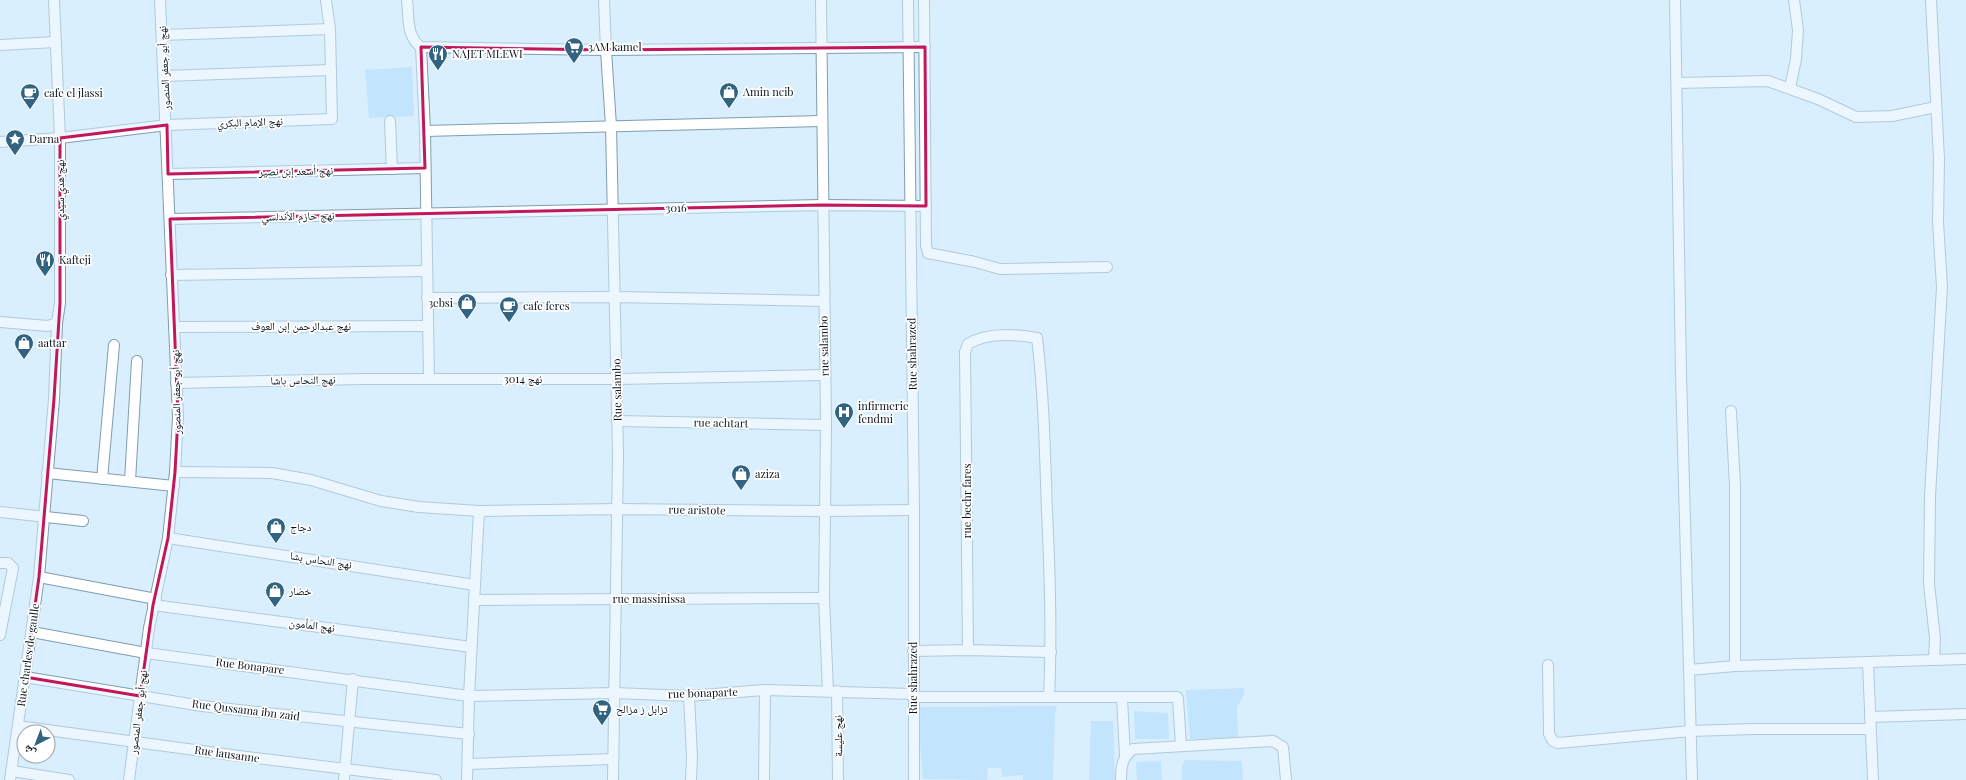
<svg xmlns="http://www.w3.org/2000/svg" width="1966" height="780" font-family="'Playfair Display','Noto Naskh Arabic',serif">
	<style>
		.green { fill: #a4d8fa }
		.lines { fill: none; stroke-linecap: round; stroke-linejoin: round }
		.street-casing { stroke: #7d9db3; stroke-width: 12 }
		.street { stroke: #fff; stroke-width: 10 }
		.marked { fill: none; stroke: #c2185b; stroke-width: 3; stroke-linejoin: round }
		.labels { text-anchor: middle; stroke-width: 3.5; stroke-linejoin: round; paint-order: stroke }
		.poi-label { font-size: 11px; fill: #07131b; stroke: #fff; text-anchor: start }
		.street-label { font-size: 11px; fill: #07131b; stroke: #fff }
	</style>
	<rect width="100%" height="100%" fill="#daeffd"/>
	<g class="green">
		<polygon points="412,67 414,116 369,118 365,70"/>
		<polygon points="1244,688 1244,695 1237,707 1238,738 1190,739 1186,690"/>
		<polygon points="1057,706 1055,713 1053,780 1023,780 1023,775 1003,777 1001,768 988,768 987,780 923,779 917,707"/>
		<polygon points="1134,711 1168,713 1169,739 1135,739"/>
		<polygon points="1091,721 1113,721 1115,780 1089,780"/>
		<polygon points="1185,760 1242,761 1243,780 1182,780 1182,767"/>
		<polygon points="1161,761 1162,780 1137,780 1136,762"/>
	</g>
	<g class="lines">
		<defs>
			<g id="street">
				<path d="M407,0c2,16 -1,37 14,47l185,3 319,-3"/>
				<polyline points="604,0 606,50 611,126 618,456 613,780"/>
				<polyline points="821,0 826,425 824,598 828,691"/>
				<polyline points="908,0 914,510 914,780"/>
				<polyline points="924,0 926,245 928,253 975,262 1000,269 1107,267"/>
				<polyline points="1675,0 1681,374 1692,780"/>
				<polyline points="1931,0 1939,159 1938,222 1942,287 1930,496 1929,584 1935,638 1934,660"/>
				<polyline points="162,35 330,29"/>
				<polyline points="0,45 56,42"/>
				<polyline points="421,47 425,131 429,378"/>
				<polyline points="164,76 331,70"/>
				<polyline points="1677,83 1768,81 1818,99 1856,117 1892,116 1936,107"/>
				<polyline points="1790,88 1796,59 1798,30 1794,0"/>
				<polyline points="390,121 392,169"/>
				<polyline points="425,131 821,121"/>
				<polyline points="0,142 60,138 167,125 332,119 330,29 326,0"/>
				<polyline points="168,174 425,168"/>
				<polyline points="170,219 822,205 926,206"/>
				<polyline points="171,275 427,271"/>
				<polyline points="427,298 614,297 824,301"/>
				<polyline points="0,322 48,326 57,323 60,303 60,138 54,0"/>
				<polyline points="174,327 428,326"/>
				<polyline points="176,383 364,379 617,379 825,375"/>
				<polyline points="1731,411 1735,486 1735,666"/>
				<polyline points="617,421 826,425"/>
				<polyline points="175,472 272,473 311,480 381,501 419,507 479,511 469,696 467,780"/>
				<polyline points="47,473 174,486"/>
				<polyline points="102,479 114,345"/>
				<polyline points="130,481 137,361"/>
				<polyline points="479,511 619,509 824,511 914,510"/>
				<polyline points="0,512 83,521"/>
				<polyline points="168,538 475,585"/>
				<polyline points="0,563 8,563 13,568 0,635"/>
				<polyline points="39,577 156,599"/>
				<polyline points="474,600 824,598"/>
				<polyline points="153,605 471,647"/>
				<polyline points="32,632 146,653 469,696 614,693 689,696 765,690 913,694"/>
				<path d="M968,650l-3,-298 3,-8c19,-12 47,-10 69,-6 7,58 8,116 10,174 3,61 5,123 2,185"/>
				<polyline points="913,651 968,650 1051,652"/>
				<polyline points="1868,663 1873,780"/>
				<polyline points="1548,665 1549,734 1553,741 1558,743 1691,731 1753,729 1870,729"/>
				<polyline points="1689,670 1735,666 1966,659"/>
				<polyline points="25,677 202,706 469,734"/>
				<polyline points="837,691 838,780"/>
				<polyline points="689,696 692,757 691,780"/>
				<polyline points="913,697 1177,697 1178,699 1181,746"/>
				<polyline points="1122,698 1125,755"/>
				<polyline points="1870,717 1966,714"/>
				<polyline points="18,726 239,756 436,780"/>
				<polyline points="468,764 613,759"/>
				<polyline points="12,771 69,780"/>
				<polyline points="10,780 39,577 54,399 57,323"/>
				<polyline points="129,780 149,628 168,538 175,472 178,417 160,0"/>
				<polyline points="344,780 353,679"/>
				<polyline points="764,780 765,690"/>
				<path d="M1121,780c0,-14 1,-22 12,-31l140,-8 10,6 3,33"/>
			</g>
		</defs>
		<use href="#street" class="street-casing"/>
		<use href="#street" class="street"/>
	</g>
	<path d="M0 0H1966V780H0ZM421,47l185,3 319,-3 1,159 -104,-1 -652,14 8,198 -3,55 -7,66 -15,67 -13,91 -115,-19 14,-100 15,-178 6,-96v-165l107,-13 1,49 257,-6z" fill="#daeffd" fill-opacity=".55" fill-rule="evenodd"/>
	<path class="marked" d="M421,47l185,3 319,-3 1,159 -104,-1 -652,14 8,198 -3,55 -7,66 -15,67 -13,91 -115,-19 14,-100 15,-178 6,-96v-165l107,-13 1,49 257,-6z"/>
	<defs>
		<symbol id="supermarket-pin" viewBox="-11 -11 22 30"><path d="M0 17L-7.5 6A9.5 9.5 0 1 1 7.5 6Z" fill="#326482" stroke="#fff"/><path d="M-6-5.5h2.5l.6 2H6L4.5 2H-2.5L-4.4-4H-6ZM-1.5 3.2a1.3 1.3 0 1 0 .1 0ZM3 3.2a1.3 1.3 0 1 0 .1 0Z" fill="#fff"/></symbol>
		<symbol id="restaurant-pin" viewBox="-11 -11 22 30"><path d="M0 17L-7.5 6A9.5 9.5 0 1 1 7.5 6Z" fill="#326482" stroke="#fff"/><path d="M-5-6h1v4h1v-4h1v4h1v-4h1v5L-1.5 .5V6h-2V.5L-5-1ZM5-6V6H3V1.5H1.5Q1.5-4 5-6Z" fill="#fff"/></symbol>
		<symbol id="shop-pin" viewBox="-11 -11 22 30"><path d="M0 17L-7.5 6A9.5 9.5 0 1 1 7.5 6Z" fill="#326482" stroke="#fff"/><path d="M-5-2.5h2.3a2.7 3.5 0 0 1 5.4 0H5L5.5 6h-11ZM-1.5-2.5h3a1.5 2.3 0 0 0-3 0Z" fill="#fff"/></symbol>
		<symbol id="cafe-pin" viewBox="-11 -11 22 30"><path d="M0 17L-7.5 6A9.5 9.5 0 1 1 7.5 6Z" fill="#326482" stroke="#fff"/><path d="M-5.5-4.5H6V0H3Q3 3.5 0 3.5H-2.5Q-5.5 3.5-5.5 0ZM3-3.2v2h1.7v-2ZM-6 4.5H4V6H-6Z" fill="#fff"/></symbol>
		<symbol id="sight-pin" viewBox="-11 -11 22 30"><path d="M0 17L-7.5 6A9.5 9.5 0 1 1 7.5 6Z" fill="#326482" stroke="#fff"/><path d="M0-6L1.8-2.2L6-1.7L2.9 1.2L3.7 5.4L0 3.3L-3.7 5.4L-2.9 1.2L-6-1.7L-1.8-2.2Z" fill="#fff"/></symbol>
		<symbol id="hospital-pin" viewBox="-11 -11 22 30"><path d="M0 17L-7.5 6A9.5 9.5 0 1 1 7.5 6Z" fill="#326482" stroke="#fff"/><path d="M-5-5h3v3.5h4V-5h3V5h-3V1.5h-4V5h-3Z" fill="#fff"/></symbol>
	</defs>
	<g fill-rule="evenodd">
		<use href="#supermarket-pin" x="563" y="36" width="22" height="30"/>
		<use href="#restaurant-pin" x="427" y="43" width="22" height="30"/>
		<use href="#shop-pin" x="718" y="81" width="22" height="30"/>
		<use href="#cafe-pin" x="19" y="82" width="22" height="30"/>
		<use href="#sight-pin" x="4" y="128" width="22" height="30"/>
		<use href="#restaurant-pin" x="34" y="249" width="22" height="30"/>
		<use href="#shop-pin" x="456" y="292" width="22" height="30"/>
		<use href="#cafe-pin" x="498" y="295" width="22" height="30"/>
		<use href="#shop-pin" x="13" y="332" width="22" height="30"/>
		<use href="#hospital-pin" x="833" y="401" width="22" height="30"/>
		<use href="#shop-pin" x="730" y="463" width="22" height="30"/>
		<use href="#shop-pin" x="265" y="516" width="22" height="30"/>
		<use href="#shop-pin" x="264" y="580" width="22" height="30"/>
		<use href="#supermarket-pin" x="591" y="698" width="22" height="30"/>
	</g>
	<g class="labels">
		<g class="poi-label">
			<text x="588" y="51">3AM kamel</text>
			<text x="452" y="58">NAJET MLEWI</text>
			<text x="743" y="96">Amin ncib</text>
			<text x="44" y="97">cafe el jlassi</text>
			<text x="29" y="143">Darna</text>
			<text x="59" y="264">Kafteji</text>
			<text x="453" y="307" text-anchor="end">3ebsi</text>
			<text x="523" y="310">cafe feres</text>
			<text x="38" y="347">aattar</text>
			<text x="858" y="410">infirmerie<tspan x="858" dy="13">fendmi</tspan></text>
			<text x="755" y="478">aziza</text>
			<text x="290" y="531">دجاج</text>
			<text x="289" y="595">خضار</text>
			<text x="616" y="713">تزابل ز مزالح</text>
		</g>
		<g class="street-label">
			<text transform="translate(164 68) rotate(-93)" y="4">نهج أبو جعفر المنصور</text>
			<text transform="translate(250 122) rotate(-2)" y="4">نهج الإمام البكري</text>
			<text transform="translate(296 171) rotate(-1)" y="4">نهج أسعد إبن نصير</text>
			<text transform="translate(60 190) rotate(-90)" y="4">نهج هدي سيدي</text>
			<text transform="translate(676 208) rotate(-1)" y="4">3016</text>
			<text transform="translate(298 216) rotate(-1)" y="4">نهج حازم الأندلسي</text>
			<text x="301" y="330">نهج عبدالرحمن إبن العوف</text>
			<text transform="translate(824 346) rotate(-91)" y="4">rue salambo</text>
			<text transform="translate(912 354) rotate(-91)" y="4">Rue shahrazed</text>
			<text x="523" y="383">نهج 3014</text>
			<text transform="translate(303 380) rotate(-1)" y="4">نهج النحاس باشا</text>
			<text transform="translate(617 390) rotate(-91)" y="4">Rue salambo</text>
			<text transform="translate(176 392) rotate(-91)" y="4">نهج أبو جعفر المنصور</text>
			<text transform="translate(721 423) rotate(1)" y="4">rue achtart</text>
			<text transform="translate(967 501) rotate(-90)" y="4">rue bechr fares</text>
			<text transform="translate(697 510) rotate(1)" y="4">rue aristote</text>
			<text transform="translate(321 560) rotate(9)" y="4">نهج النحاس بشا</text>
			<text x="649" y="603">rue massinissa</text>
			<text transform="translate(312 625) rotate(7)" y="4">نهج المأمون</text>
			<text transform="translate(28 655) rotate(-82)" y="4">Rue charles de gaulle</text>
			<text transform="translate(250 666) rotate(7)" y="4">Rue Bonapare</text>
			<text transform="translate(913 678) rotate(-90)" y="4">Rue shahrazed</text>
			<text transform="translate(703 693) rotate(-2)" y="4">rue bonaparte</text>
			<text transform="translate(246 710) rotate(7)" y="4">Rue Qussama ibn zaid</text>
			<text transform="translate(138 712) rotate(-83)" y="4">نهج أبو جعفر المنصور</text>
			<text transform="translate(838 736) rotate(-91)" y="4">نهج عليسة</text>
			<text transform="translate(227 754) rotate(8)" y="4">Rue lausanne</text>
		</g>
	</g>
	<g transform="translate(36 744) rotate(222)"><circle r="19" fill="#ffffff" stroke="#9ca1a4"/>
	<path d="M0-3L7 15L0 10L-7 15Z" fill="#326482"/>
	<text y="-6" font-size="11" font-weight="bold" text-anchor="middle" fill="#07131b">ش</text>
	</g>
</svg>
